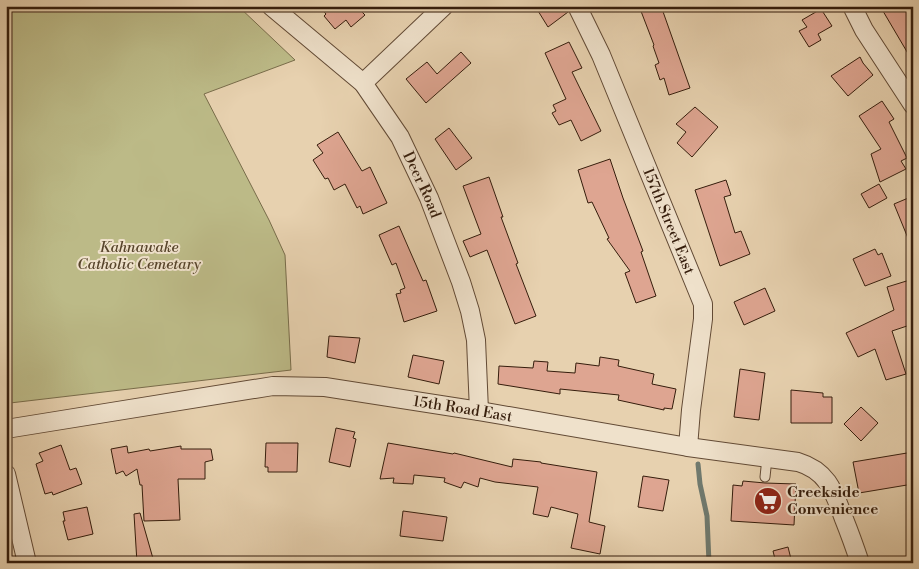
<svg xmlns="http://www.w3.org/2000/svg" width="919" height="569" font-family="'Libre Bodoni',serif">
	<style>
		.green { fill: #bcba87; stroke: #786c4a }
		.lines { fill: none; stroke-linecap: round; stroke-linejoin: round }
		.stream { stroke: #70796d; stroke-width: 5 }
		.building { fill: #dea591; stroke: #351d0c }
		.service-casing { stroke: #624a35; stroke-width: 11 }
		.minor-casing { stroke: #624a35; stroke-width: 20 }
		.service { stroke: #efe1cb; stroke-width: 9 }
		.minor { stroke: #efe1cb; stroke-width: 18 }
		.labels { text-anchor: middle; stroke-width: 4; stroke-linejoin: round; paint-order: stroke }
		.street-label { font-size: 15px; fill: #351d0c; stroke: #efe1cb }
		.park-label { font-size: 15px; font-style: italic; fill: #57442b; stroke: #efe1cb }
		.poi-label { font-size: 15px; font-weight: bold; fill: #351d0c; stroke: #efe1cb; text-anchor: start }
	</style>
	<rect width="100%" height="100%" fill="#e7d1af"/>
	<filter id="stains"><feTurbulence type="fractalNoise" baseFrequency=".004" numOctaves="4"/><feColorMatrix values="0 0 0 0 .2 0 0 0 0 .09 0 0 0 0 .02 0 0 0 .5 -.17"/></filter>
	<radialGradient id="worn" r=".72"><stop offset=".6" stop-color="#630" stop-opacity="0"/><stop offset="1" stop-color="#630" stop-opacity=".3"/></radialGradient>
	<polygon class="green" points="6,6 238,6 295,60 204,94 269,220 285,255 291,370 10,403 6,369"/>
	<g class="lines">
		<polyline class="stream" points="698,464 700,484 707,516 709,563"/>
	</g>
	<g class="building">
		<polygon points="319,6 362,6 359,9 365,15 351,27 346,20 335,29 324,16 326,14"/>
		<polygon points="535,6 567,6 568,12 548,27"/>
		<polygon points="639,6 661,6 690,88 669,95 664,78 660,80 655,65 659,63 653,46 654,45"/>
		<polygon points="880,6 913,6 913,62"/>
		<polygon points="821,9 832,26 818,34 821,40 809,47 799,31 807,27 802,20"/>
		<polygon points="569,42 582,68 572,72 601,131 581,141 571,120 559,125 552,113 556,111 553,105 566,99 545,53"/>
		<polygon points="461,52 471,63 426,103 406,79 427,62 437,74"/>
		<polygon points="860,57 863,63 873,75 848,96 831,76"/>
		<polygon points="882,101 894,119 889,122 907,158 901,161 906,169 880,182 871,154 881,149 859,116"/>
		<polygon points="695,107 718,127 692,157 677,143 686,132 676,124"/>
		<polygon points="449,128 472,158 456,170 435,139"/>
		<polygon points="338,132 362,171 370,167 387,203 363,214 360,206 357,208 345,184 334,190 328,178 325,179 313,160 323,153 317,145"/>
		<polygon points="610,159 623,198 643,251 641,252 656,296 636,303 625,273 630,271 607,239 609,238 592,202 588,203 578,170"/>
		<polygon points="489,177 503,217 501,217 518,263 516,264 536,316 515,324 487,250 470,257 463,241 481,234 463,186"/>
		<polygon points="726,180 731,195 724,197 735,233 741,231 750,254 720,266 695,190"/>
		<polygon points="879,184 887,198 869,208 861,194"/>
		<polygon points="913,196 913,248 912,248 894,204"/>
		<polygon points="399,226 423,281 426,280 437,311 404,322 396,294 401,293 400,290 405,288 396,263 392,265 379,235"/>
		<polygon points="875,249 878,255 882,253 891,276 865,286 853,259"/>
		<polygon points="913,279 913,324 892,331 906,374 886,380 875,349 858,357 846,333 894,310 887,287"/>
		<polygon points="765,288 775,311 744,325 734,302"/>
		<polygon points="329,336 360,338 355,363 327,357"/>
		<polygon points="413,355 444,361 439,384 408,377"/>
		<polygon points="600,357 619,360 618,366 654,374 652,384 676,389 672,409 664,408 664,410 618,400 619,395 560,389 560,394 498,384 499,366 533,368 534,361 548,362 547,371 575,373 576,363 599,366"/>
		<polygon points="740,369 765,373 759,420 734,417"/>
		<polygon points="791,390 823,393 823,397 832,397 832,423 791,423"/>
		<polygon points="861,407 878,423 861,441 844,424"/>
		<polygon points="336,428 355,432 353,438 356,439 350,467 329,462"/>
		<polygon points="266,443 298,443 297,472 268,472 268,467 265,467"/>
		<polygon points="388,443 453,454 454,453 512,467 513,459 541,462 541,463 597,472 589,522 605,526 600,554 571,548 578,514 551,507 548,517 533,514 538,487 495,482 480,478 478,487 464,482 461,488 444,482 445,478 414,475 413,484 393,483 394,478 380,479"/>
		<polygon points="61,445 70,470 76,468 82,484 53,495 52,492 45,494 36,464 43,461 39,453"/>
		<polygon points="127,446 128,453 149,449 150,451 181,446 181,449 211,449 213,460 205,462 205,479 178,479 180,520 144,521 142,485 140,485 137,469 126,476 123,471 116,474 111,449"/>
		<polygon points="913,452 913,484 859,493 853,462"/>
		<polygon points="643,476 669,480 663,511 638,507"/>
		<polygon points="743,481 765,483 796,484 794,525 731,521 733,485 742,486"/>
		<polygon points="87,507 93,534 68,540 63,521 65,521 63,512"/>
		<polygon points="403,511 447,517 443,541 400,536"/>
		<polygon points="140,513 154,562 137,563 134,514"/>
		<polygon points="788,547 792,563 776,563 773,551"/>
	</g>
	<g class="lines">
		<defs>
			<polyline id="service" points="765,477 767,458"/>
			<g id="minor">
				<path id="s1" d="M271,6l92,77 37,54 29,61 32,84 9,29 6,29 3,71"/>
				<path id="s2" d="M577,6l24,49 102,249v15l-12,91 -3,37"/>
				<polyline points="852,6 864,30 913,105"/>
				<polyline points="363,83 444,6"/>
				<path id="s3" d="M6,429l267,-43 52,1 154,24 209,36 110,15c30,9 36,30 46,57 6,15 11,29 16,44"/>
				<polyline points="6,474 27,563"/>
			</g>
		</defs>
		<use href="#service" class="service-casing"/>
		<use href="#minor" class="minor-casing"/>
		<use href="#service" class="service"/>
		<use href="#minor" class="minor"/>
	</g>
	<defs>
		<symbol id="supermarket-disc" viewBox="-11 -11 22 22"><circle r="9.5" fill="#8f2418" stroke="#efe1cb"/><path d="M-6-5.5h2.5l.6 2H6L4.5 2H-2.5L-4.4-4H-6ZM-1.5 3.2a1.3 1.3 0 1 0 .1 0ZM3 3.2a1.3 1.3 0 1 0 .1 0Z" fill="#fff"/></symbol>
	</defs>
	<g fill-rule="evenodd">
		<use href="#supermarket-disc" x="752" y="485" width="32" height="32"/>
	</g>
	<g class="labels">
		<g class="street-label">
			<text dy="5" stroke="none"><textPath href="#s1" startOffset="238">Deer Road</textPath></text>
			<text dy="5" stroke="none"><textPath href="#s2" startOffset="234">157th Street East</textPath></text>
			<text dy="5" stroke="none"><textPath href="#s3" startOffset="462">15th Road East</textPath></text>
		</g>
		<g class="park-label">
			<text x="139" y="252">Kahnawake<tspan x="139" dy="17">Catholic Cemetary</tspan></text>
		</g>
		<g class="poi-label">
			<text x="787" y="497">Creekside<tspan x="787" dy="17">Convenience</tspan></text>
		</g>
	</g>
	<rect width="919" height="569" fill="none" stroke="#e7d1af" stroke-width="25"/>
	<rect x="8" y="8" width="904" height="554" fill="none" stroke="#351d0c" stroke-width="2.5"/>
	<rect x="12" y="12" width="894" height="544" fill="none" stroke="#351d0c"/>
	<rect width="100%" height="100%" filter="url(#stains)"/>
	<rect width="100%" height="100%" fill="url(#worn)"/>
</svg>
